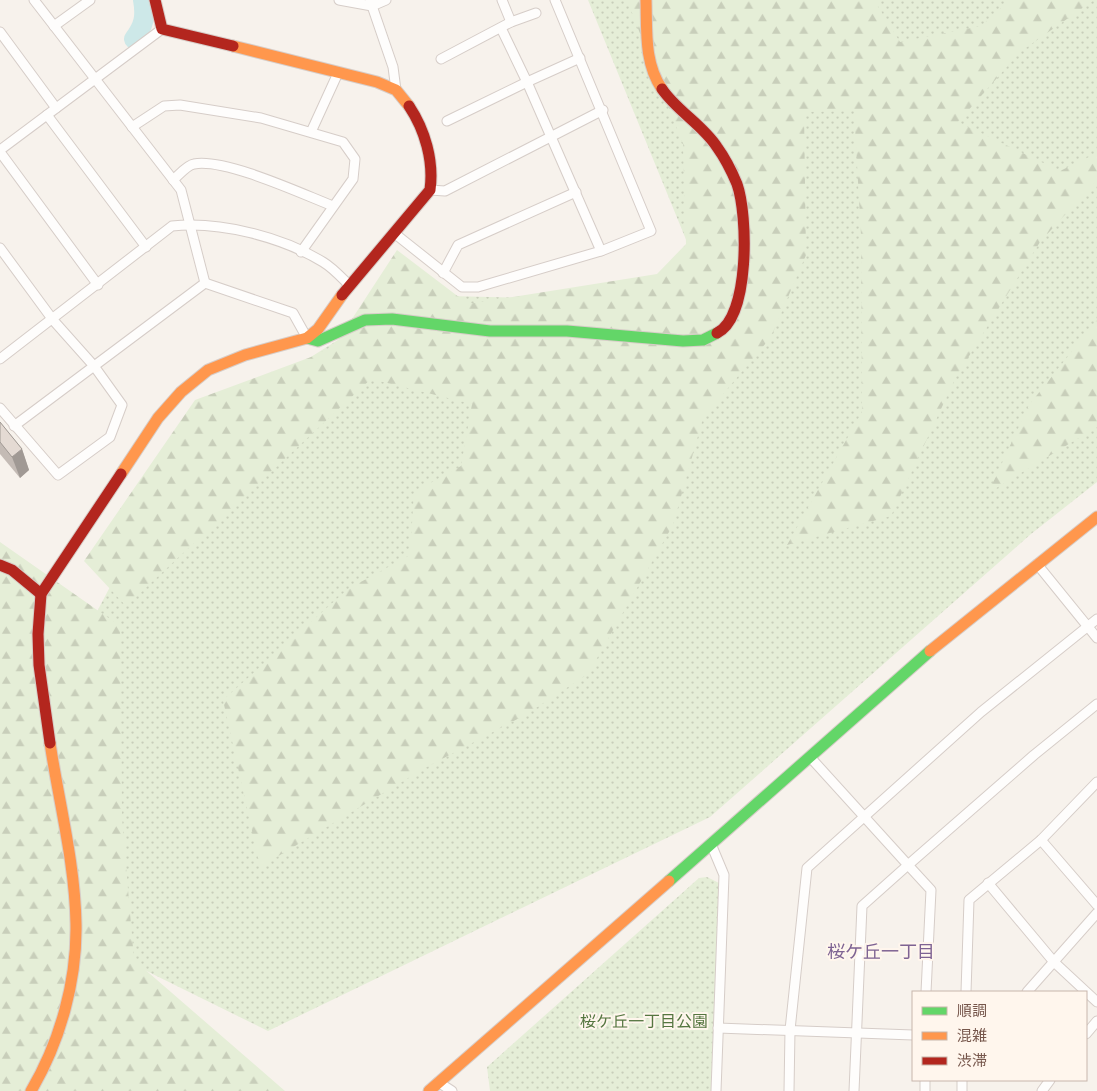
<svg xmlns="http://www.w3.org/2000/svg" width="1097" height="1091" font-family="Karla,'Noto Sans JP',sans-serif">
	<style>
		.green { fill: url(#green-dots) }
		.forest { fill: url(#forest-firs) }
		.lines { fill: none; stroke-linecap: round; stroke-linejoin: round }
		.river { stroke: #cde8e8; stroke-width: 20 }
		.street-casing { stroke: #d6cdc8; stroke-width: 11 }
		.fast-casing { stroke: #d7cdc8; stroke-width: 13 }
		.slow-casing { stroke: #d7cdc8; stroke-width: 13 }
		.jam-casing { stroke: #d7cdc8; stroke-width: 13 }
		.street { stroke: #fefdfc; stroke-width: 9 }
		.fast { stroke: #63d668; stroke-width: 11 }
		.slow { stroke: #ff974d; stroke-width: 11 }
		.jam { stroke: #b3261e; stroke-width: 11 }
		.wall { fill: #c4bbb5 }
		.shaded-wall { fill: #a09994 }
		.building { fill: #e4dad3; stroke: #a09994 }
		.labels { text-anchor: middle; stroke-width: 4; stroke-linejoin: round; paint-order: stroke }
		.park-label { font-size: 16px; fill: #557640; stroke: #fff6ed }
		.neighbourhood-label { font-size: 18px; fill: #7e6393; stroke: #fff6ed }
	</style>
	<defs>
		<pattern id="green-dots" width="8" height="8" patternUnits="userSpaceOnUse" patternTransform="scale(1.25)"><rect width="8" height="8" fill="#e5eed7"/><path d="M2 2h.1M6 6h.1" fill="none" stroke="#c8ceba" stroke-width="1.8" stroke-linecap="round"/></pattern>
		<pattern id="forest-firs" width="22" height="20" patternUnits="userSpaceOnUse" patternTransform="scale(1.25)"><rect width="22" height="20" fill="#e5eed7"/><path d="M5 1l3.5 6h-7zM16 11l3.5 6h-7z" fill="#c8ceba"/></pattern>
	</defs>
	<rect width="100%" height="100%" fill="#f7f2ec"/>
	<g class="green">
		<polygon points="588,0 1097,0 1097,482 1031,534 710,817 268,1031 102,949 81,642 191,433 409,295 648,301 696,264"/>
		<polygon points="707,877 719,883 711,1091 490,1091 487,1067 699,878"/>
	</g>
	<g class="forest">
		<polygon points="627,0 874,0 900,42 981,26 1010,0 1094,0 1020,52 958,122 1060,171 1097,153 1097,180 1040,242 956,377 891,516 787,545 862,412 861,235 854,111 804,112 806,255 771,337 703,418 673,525 588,674 525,715 425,768 260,867 223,700 348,589 410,555 414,492 461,466 472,404 371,379 126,606 84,561 195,400 311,357 335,345 397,250 468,304 657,274 686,244 683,144"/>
		<polygon points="1097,320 1097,427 988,493 1029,405"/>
		<polygon points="0,542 120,626 122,818 134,960 285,1091 0,1091"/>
	</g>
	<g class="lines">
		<path class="river" d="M134,39c10,-13 12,-23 9,-39"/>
		<defs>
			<g id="street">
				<polyline points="34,0 181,190 205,283"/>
				<polyline points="339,0 372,6 386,0"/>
				<polyline points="370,0 393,67 396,90"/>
				<polyline points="502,0 511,22"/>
				<polyline points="54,26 90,0"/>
				<polyline points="0,32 56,108"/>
				<polyline points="580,58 527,82 601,251"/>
				<polyline points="441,59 511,22 536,13"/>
				<polyline points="47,115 146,247"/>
				<polyline points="447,121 527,82 501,28"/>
				<polyline points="132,127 164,106 180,105 261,118 343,142 355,159 353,179 301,252"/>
				<polyline points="311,132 338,73"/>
				<polyline points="0,150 162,29"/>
				<polyline points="0,152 98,285"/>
				<path d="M173,180c6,-5 14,-15 21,-16 31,-6 108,30 139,42"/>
				<polyline points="430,190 445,191 603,110"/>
				<polyline points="394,233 462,287 478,287 601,251 651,231 555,0"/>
				<polyline points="0,248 53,320 94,366 122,405 110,437 58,475 0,408"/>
				<polyline points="443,273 458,245 576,192"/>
				<path d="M0,359l172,-133c48,-5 110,11 151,36 10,6 18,15 26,23"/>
				<polyline points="14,426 205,283 293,313 307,338"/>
				<polyline points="1037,564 1097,638"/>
				<polyline points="810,757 908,865 862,906 854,1091"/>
				<polyline points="1041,840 1097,905"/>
				<polyline points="711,844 724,875 716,1091"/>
				<polyline points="988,883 1054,962 1097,1002"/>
				<polyline points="926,992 931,890 908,865 1034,755 1097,704"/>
				<polyline points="966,992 969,900 1041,840 1097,782"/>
				<polyline points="1027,992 1097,913"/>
				<polyline points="718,1028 913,1035"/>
				<polyline points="1086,1034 1097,1021"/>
				<polyline points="438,1082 452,1091"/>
				<polyline points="789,1091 790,1030 807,868 981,712 1097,619"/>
				<polyline points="925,1091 925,1080"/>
				<polyline points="962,1091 962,1080"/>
				<polyline points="1042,1091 1050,1080"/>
			</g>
			<g id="fast">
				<polyline points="307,338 318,341 365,320 392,319 490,331 567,331 683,341 703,340 717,333"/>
				<polyline points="669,881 930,651"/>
			</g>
			<g id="slow">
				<path d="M646,0c1,31 -2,63 16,89"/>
				<polyline points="233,46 377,82 396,90 409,106"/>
				<polyline points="121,474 158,418 181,392 208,370 245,355 307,338 318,329 342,295"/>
				<polyline points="930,651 1097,517"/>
				<path d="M31,1091c29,-49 46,-110 45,-167 -1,-61 -17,-121 -26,-181"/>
				<polyline points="429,1091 669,881"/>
			</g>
			<g id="jam">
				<polyline points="155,0 162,29 233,46"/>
				<path d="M662,89c15,22 41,36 55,58 8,11 15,25 20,37 11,31 13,133 -20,149"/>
				<path d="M342,295l88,-105c4,-29 -5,-60 -21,-84"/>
				<polyline points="0,565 12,570 41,594"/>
				<polyline points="50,743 39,665 38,634 41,594 121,474"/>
			</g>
		</defs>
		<use href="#street" class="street-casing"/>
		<use href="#fast" class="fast-casing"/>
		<use href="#slow" class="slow-casing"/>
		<use href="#jam" class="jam-casing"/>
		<use href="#street" class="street"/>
		<use href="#fast" class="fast"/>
		<use href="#slow" class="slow"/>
		<use href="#jam" class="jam"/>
	</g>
	<polygon class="wall" points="0,422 22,449 29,470 20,478 0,454"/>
	<polygon class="shaded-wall" points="22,449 29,470 20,478 12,457"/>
	<polygon class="building" points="0,422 22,449 12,457 0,442"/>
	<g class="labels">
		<g class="park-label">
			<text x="644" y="1027">桜ケ丘一丁目公園</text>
		</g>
		<g class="neighbourhood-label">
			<text x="881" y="958">桜ケ丘一丁目</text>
		</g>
	</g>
	<rect x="912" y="991" width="175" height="90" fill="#fff6ed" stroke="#c8b6ac"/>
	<rect x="922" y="1007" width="25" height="8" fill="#63d668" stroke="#c8b6ac"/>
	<text x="957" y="1016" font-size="15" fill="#76564b">順調</text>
	<rect x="922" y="1032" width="25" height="8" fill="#ff974d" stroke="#c8b6ac"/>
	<text x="957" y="1041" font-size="15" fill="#76564b">混雑</text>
	<rect x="922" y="1057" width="25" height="8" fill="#b3261e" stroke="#c8b6ac"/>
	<text x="957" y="1066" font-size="15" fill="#76564b">渋滞</text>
</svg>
